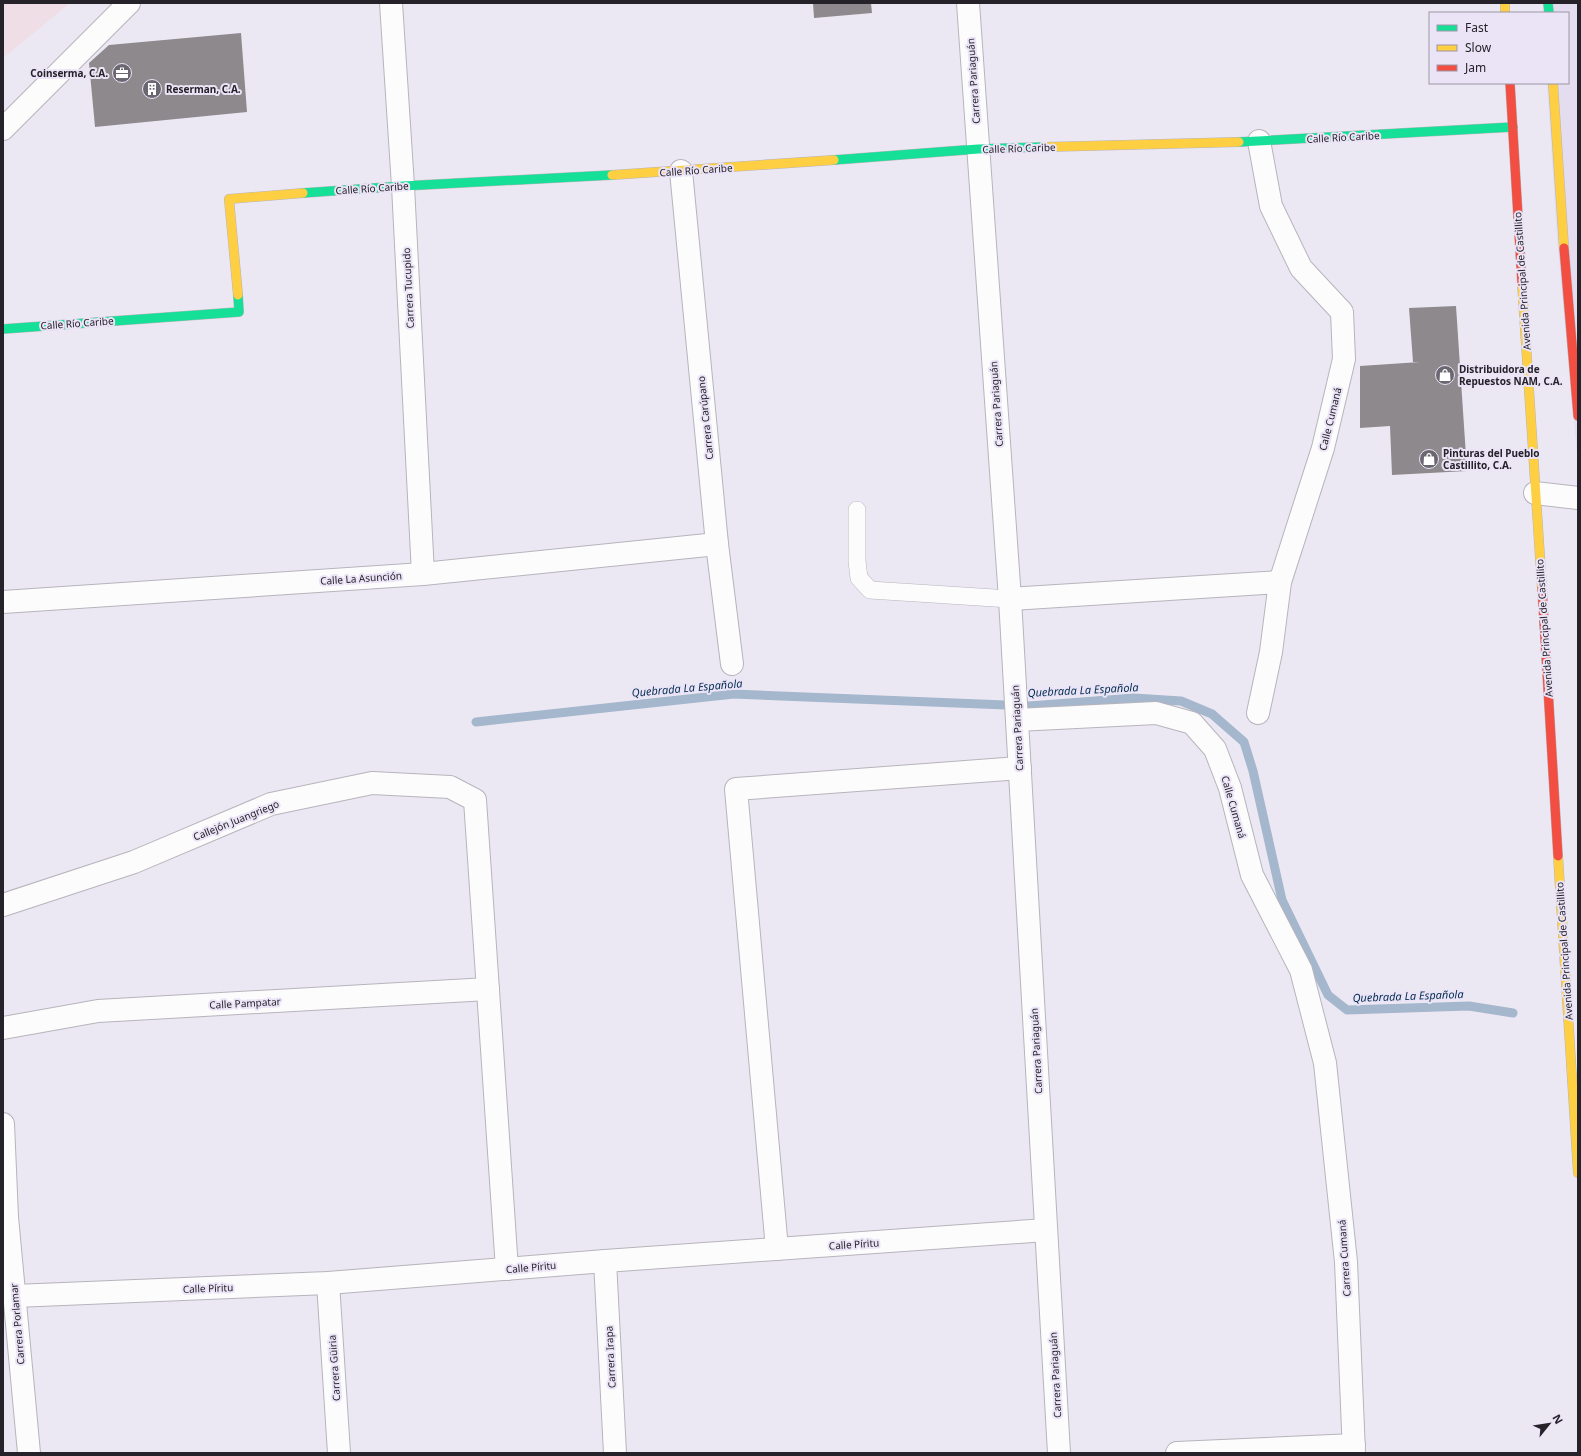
<svg xmlns="http://www.w3.org/2000/svg" width="1581" height="1456" font-family="'Noto Sans',sans-serif">
	<style>
		.built { fill: #e4ddf0 }
		.education { fill: #efdee6 }
		.lines { fill: none; stroke-linecap: round; stroke-linejoin: round }
		.stream { stroke: #a5b7cd; stroke-width: 9 }
		.building { fill: #8e898d }
		.lane-casing { stroke: #b7b4bc; stroke-width: 18 }
		.street-casing { stroke: #b7b4bc; stroke-width: 24 }
		.fast-casing { stroke: #b7b4bc; stroke-width: 10 }
		.slow-casing { stroke: #b7b4bc; stroke-width: 10 }
		.jam-casing { stroke: #b7b4bc; stroke-width: 10 }
		.lane { stroke: #fcfcfd; stroke-width: 17 }
		.street { stroke: #fcfcfd; stroke-width: 22 }
		.fast { stroke: #16e098; stroke-width: 9 }
		.slow { stroke: #ffcf43; stroke-width: 9 }
		.jam { stroke: #f24e42; stroke-width: 9 }
		.labels { text-anchor: middle; stroke-width: 4; stroke-linejoin: round; paint-order: stroke }
		.poi-label { font-size: 10px; font-weight: bold; fill: #252229; stroke: #ebe4f7; text-anchor: start }
		.street-label { font-size: 10px; fill: #252229; stroke: #ebe4f7 }
		.water-label { font-size: 11px; font-style: italic; fill: #002c50; stroke: #ebe4f7 }
	</style>
	<rect width="100%" height="100%" fill="#ece8f3"/>
	<polygon class="built" points="1542,3 1578,3 1578,465 1557,238 1547,83 1568,83 1568,13 1543,13"/>
	<polygon class="education" points="3,3 70,3 3,58"/>
	<g class="lines">
		<polyline class="stream" points="476,722 734,694 1029,706 1134,698 1181,701 1212,714 1244,742 1253,771 1282,900 1328,995 1347,1010 1469,1006 1513,1013"/>
	</g>
	<g class="building">
		<polygon points="813,3 871,3 872,13 814,18"/>
		<polygon points="241,33 247,112 95,127 89,63 109,45"/>
		<polygon points="1456,306 1467,471 1392,475 1390,426 1360,428 1360,366 1420,362 1413,362 1409,308"/>
	</g>
	<g class="lines">
		<defs>
			<polyline id="lane" points="857,510 857,561 859,578 870,590 1010,599"/>
			<g id="street">
				<polyline points="391,3 403,186 423,574"/>
				<polyline points="968,3 1010,599 1059,1453"/>
				<polyline points="3,129 129,3"/>
				<polyline points="681,171 717,544 732,664"/>
				<polyline points="1535,493 1578,498"/>
				<polyline points="1010,599 1280,582"/>
				<polyline points="3,602 423,574 717,544"/>
				<polyline points="1258,713 1271,652 1280,582 1323,448 1344,359 1342,312 1301,268 1271,206 1259,141"/>
				<polyline points="1017,720 1156,713 1192,723 1215,749 1230,788 1252,875 1301,970 1325,1063 1346,1262 1354,1453"/>
				<polyline points="3,905 134,862 271,804 372,783 450,787 475,800 507,1269"/>
				<polyline points="3,1028 98,1011 488,989"/>
				<polyline points="3,1124 7,1217 29,1453"/>
				<polyline points="777,1249 736,789 1020,768"/>
				<polyline points="605,1261 615,1453"/>
				<polyline points="328,1283 339,1453"/>
				<polyline points="15,1296 328,1283 605,1261 1046,1230"/>
				<polyline points="1177,1453 1354,1445"/>
			</g>
			<g id="fast">
				<polyline points="1548,3 1549,13"/>
				<polyline points="1239,142 1513,127"/>
				<polyline points="834,160 978,149 1045,147"/>
				<polyline points="303,193 403,186 612,175"/>
				<polyline points="3,329 239,312 238,295"/>
			</g>
			<g id="slow">
				<polyline points="1505,3 1505,13"/>
				<polyline points="1553,83 1564,248"/>
				<polyline points="1045,147 1239,142"/>
				<polyline points="612,175 834,160"/>
				<polyline points="1522,283 1542,588"/>
				<polyline points="238,295 229,199 303,193"/>
				<polyline points="1558,856 1578,1173"/>
			</g>
			<g id="jam">
				<polyline points="1510,83 1522,283"/>
				<polyline points="1564,248 1578,416"/>
				<polyline points="1542,588 1558,856"/>
			</g>
		</defs>
		<use href="#lane" class="lane-casing"/>
		<use href="#street" class="street-casing"/>
		<use href="#fast" class="fast-casing"/>
		<use href="#slow" class="slow-casing"/>
		<use href="#jam" class="jam-casing"/>
		<use href="#lane" class="lane"/>
		<use href="#street" class="street"/>
		<use href="#fast" class="fast"/>
		<use href="#slow" class="slow"/>
		<use href="#jam" class="jam"/>
	</g>
	<defs>
		<symbol id="office-disc" viewBox="-11 -11 22 22"><circle r="9.5" fill="#6b6770" stroke="#ebe4f7"/><path d="M-6-3h4V-5.5h4V-3h4V5H-6ZM-1-4.5V-3h2v-1.5ZM-6 0V1H6V0Z" fill="#fff"/></symbol>
		<symbol id="building-disc" viewBox="-11 -11 22 22"><circle r="9.5" fill="#6b6770" stroke="#ebe4f7"/><path d="M-4-6H4V6H1V3H-1V6H-4ZM-2.5-4.3h1.7v1.8h-1.7ZM.8-4.3h1.7v1.8H.8ZM-2.5-1h1.7V.8h-1.7ZM.8-1h1.7V.8H.8Z" fill="#fff"/></symbol>
		<symbol id="shop-disc" viewBox="-11 -11 22 22"><circle r="9.5" fill="#6b6770" stroke="#ebe4f7"/><path d="M-5-2.5h2.3a2.7 3.5 0 0 1 5.4 0H5L5.5 6h-11ZM-1.5-2.5h3a1.5 2.3 0 0 0-3 0Z" fill="#fff"/></symbol>
	</defs>
	<g fill-rule="evenodd">
		<use href="#office-disc" x="111" y="62" width="22" height="22"/>
		<use href="#building-disc" x="141" y="78" width="22" height="22"/>
		<use href="#shop-disc" x="1434" y="364" width="22" height="22"/>
		<use href="#shop-disc" x="1418" y="448" width="22" height="22"/>
	</g>
	<g class="labels">
		<g class="poi-label">
			<text x="108" y="77" text-anchor="end">Coinserma, C.A.</text>
			<text x="166" y="93">Reserman, C.A.</text>
			<text x="1459" y="373">Distribuidora de<tspan x="1459" dy="12">Repuestos NAM, C.A.</tspan></text>
			<text x="1443" y="457">Pinturas del Pueblo<tspan x="1443" dy="12">Castillito, C.A.</tspan></text>
		</g>
		<g class="street-label">
			<text transform="translate(973 81) rotate(-94)" y="4">Carrera Pariaguán</text>
			<text transform="translate(1343 137) rotate(-3)" y="4">Calle Río Caribe</text>
			<text transform="translate(1019 148) rotate(-2)" y="4">Calle Río Caribe</text>
			<text transform="translate(696 170) rotate(-4)" y="4">Calle Río Caribe</text>
			<text transform="translate(372 188) rotate(-4)" y="4">Calle Río Caribe</text>
			<text transform="translate(1522 281) rotate(-94)" y="4">Avenida Principal de Castillito</text>
			<text transform="translate(408 288) rotate(-93)" y="4">Carrera Tucupido</text>
			<text transform="translate(77 323) rotate(-4)" y="4">Calle Río Caribe</text>
			<text transform="translate(996 404) rotate(-94)" y="4">Carrera Pariaguán</text>
			<text transform="translate(705 418) rotate(-96)" y="4">Carrera Carúpano</text>
			<text transform="translate(1330 419) rotate(-76)" y="4">Calle Cumaná</text>
			<text transform="translate(361 578) rotate(-4)" y="4">Calle La Asunción</text>
			<text transform="translate(1544 628) rotate(-94)" y="4">Avenida Principal de Castillito</text>
			<text transform="translate(1017 728) rotate(-93)" y="4">Carrera Pariaguán</text>
			<text transform="translate(1234 807) rotate(74)" y="4">Calle Cumaná</text>
			<text transform="translate(236 820) rotate(-22)" y="4">Callejón Juangriego</text>
			<text transform="translate(1564 951) rotate(-94)" y="4">Avenida Principal de Castillito</text>
			<text transform="translate(245 1003) rotate(-3)" y="4">Calle Pampatar</text>
			<text transform="translate(1036 1051) rotate(-93)" y="4">Carrera Pariaguán</text>
			<text transform="translate(854 1244) rotate(-4)" y="4">Calle Píritu</text>
			<text transform="translate(1344 1258) rotate(-94)" y="4">Carrera Cumaná</text>
			<text transform="translate(531 1267) rotate(-5)" y="4">Calle Píritu</text>
			<text transform="translate(208 1288) rotate(-2)" y="4">Calle Píritu</text>
			<text transform="translate(17 1324) rotate(-95)" y="4">Carrera Porlamar</text>
			<text transform="translate(610 1357) rotate(-93)" y="4">Carrera Irapa</text>
			<text transform="translate(334 1368) rotate(-94)" y="4">Carrera Güiria</text>
			<text transform="translate(1055 1375) rotate(-93)" y="4">Carrera Pariaguán</text>
		</g>
		<g class="water-label">
			<text transform="translate(687 688) rotate(-5)" y="4">Quebrada La Española</text>
			<text transform="translate(1083 690) rotate(-3)" y="4">Quebrada La Española</text>
			<text transform="translate(1408 996) rotate(-2)" y="4">Quebrada La Española</text>
		</g>
	</g>
	<rect width="1581" height="1456" fill="none" stroke="#252229" stroke-width="8"/>
	<rect x="1429" y="12" width="140" height="72" fill="#ebe4f7" stroke="#9c96a5"/>
	<rect x="1437" y="25" width="20" height="6" fill="#16e098" stroke="#9c96a5"/>
	<text x="1465" y="32" font-size="12" fill="#252229">Fast</text>
	<rect x="1437" y="45" width="20" height="6" fill="#ffcf43" stroke="#9c96a5"/>
	<text x="1465" y="52" font-size="12" fill="#252229">Slow</text>
	<rect x="1437" y="65" width="20" height="6" fill="#f24e42" stroke="#9c96a5"/>
	<text x="1465" y="72" font-size="12" fill="#252229">Jam</text>
	<g transform="translate(1549 1424) rotate(60)" stroke="#ebe4f7" stroke-width="3" paint-order="stroke">
	<path d="M0-3L7 15L0 10L-7 15Z" fill="#252229"/>
	<text y="-6" font-size="11" font-weight="bold" text-anchor="middle" fill="#252229">N</text>
	</g>
</svg>
